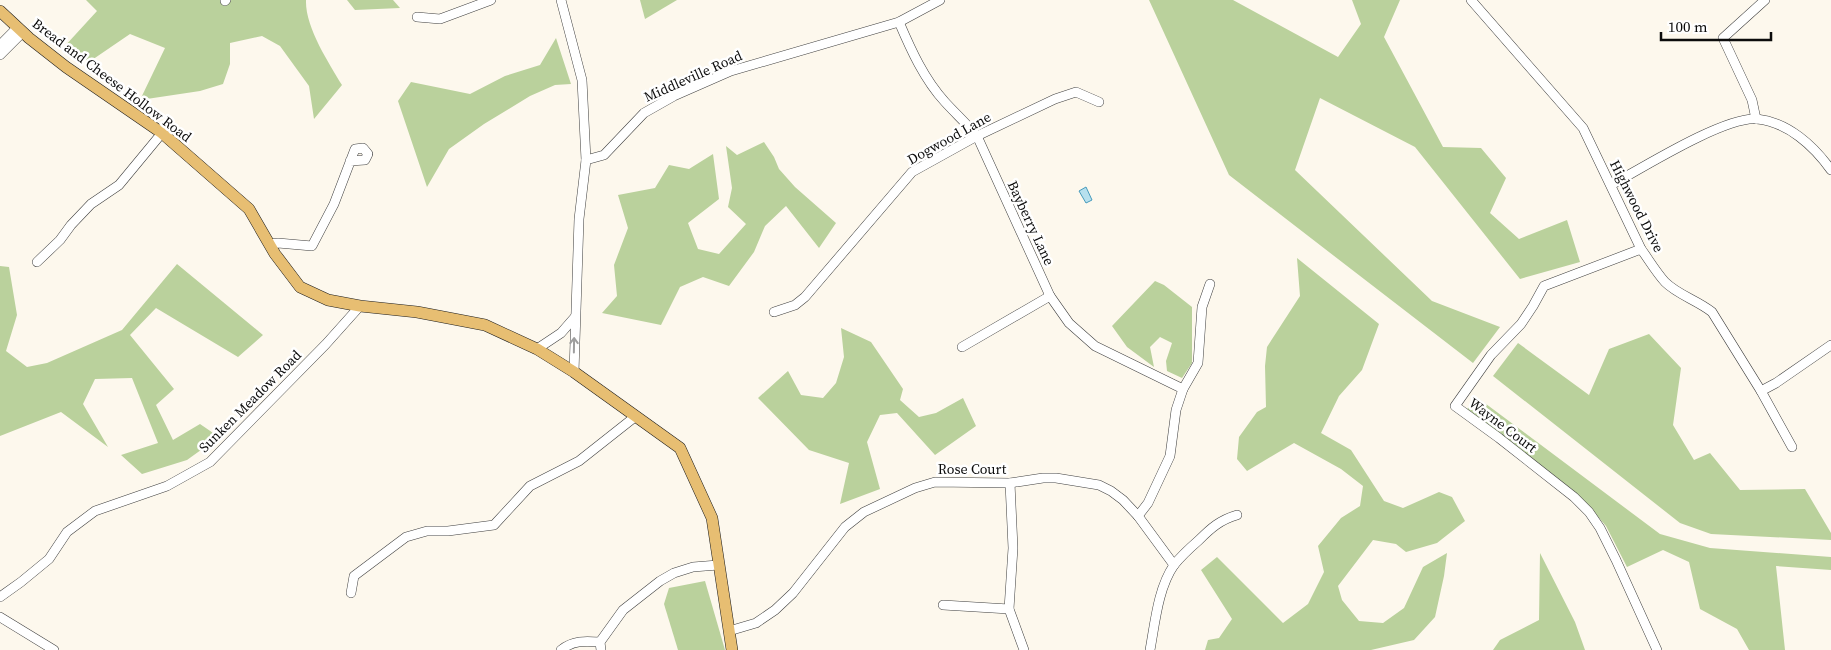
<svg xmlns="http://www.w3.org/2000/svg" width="1831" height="650" font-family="'Source Serif 4',serif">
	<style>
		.forest { fill: #bad19c }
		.water { fill: #b7e0ee; stroke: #479bbc }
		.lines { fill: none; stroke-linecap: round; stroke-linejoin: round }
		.minor-casing { stroke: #3f3f3f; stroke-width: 10 }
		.major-casing { stroke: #1d1d1d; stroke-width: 12 }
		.minor { stroke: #fff; stroke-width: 9 }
		.major { stroke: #e7be72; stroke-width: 11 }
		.oneway { stroke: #9e9e9e }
		.labels { text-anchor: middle; stroke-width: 5; stroke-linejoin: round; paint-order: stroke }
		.street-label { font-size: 14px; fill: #0c0c0c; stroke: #fff }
	</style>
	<rect width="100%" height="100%" fill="#fdf8ed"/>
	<g class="forest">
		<path d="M86,0h220c-1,27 23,63 36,85l-28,34 -5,-33 -29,-40 -18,-10 -32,7v21l-7,20 -23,7 -60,9 25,-52 -35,-14 -41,28 -25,-15 33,-36z"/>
		<polygon points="347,0 393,0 400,8 355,10"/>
		<polygon points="640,0 677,0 645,19"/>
		<polygon points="1149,0 1233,0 1338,57 1361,24 1352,0 1400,0 1384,37 1443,147 1481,148 1506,178 1490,213 1519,239 1567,220 1580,262 1520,279 1415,147 1320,98 1295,170 1432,301 1500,327 1473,363 1229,175"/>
		<polygon points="556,38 571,84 555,85 530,96 484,124 449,149 427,187 398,101 411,82 470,94 505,76 540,65"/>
		<polygon points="764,142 774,157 779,169 795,187 836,223 819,248 786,206 765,226 754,252 729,286 703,277 680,287 661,325 602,313 617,296 614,265 628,228 618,195 655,188 669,165 689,169 713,154 719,199 688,223 698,249 719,254 746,224 728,207 732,188 726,146 737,155"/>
		<polygon points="1297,258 1379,324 1362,370 1339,396 1321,433 1351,450 1384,501 1403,508 1439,492 1452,497 1465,521 1437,543 1406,552 1396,544 1373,540 1338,586 1342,600 1359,621 1383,623 1404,608 1423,567 1447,553 1444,576 1435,617 1414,640 1371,650 1205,650 1208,640 1219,638 1232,619 1201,570 1217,557 1283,623 1308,604 1324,572 1318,546 1341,518 1360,506 1363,486 1341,469 1294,443 1247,471 1237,459 1239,437 1257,412 1266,407 1265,366 1267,347 1300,296"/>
		<polygon points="177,264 263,335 238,357 156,308 130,335 174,389 156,405 173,440 200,424 219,437 187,460 142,474 121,455 158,443 132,378 95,379 83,404 108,447 61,412 0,436 0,266 9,267 17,315 6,351 27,367 47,363 122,330"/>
		<polygon points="1155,281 1164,285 1192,307 1192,363 1182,378 1167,371 1166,361 1172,343 1160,337 1150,347 1154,367 1127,347 1112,326"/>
		<polygon points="841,328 871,342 903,389 900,400 919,417 936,413 963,398 976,426 935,455 897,413 880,415 867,442 880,489 840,504 849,463 809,450 758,398 788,371 801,395 823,398 836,383 844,357"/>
		<polygon points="1649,334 1681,368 1673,425 1694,460 1710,453 1740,490 1805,489 1831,533 1831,540 1711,534 1680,523 1493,376 1518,343 1589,395 1609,349"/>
		<polygon points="1478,398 1660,534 1710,548 1831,557 1831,570 1776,566 1785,650 1749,650 1737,629 1700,609 1689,562 1663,550 1627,567 1606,526 1587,504 1467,409"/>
		<polygon points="1540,553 1575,622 1585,650 1493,650 1500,640 1539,620"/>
		<polygon points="705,581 725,650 678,650 664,604 669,588"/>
	</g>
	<polygon class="water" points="1086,187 1092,200 1086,203 1079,191"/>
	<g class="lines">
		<defs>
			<g id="minor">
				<polyline points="561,0 582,80 586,160"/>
				<path d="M1471,0l112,128 58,121c8,11 15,23 24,33 13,13 32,18 47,30l49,79 31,56"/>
				<polyline points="225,1 226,0"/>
				<polyline points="417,17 440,19 491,0"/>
				<path d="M899,22c12,28 25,57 46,80 11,12 22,22 32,34l73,160 19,27 26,23 88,43"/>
				<polyline points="0,45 17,28"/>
				<polyline points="0,55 22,33"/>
				<polyline points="1756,119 1752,100 1723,38 1765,0"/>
				<path d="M1611,185c31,-17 114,-69 146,-66 31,3 57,27 74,51"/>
				<polyline points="269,244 278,243 312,246 334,204 355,149 363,148 368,154 365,160 350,161"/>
				<polyline points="1641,249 1544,286 1533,306 1521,324 1491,355 1455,406 1499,438 1574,497 1589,512 1600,528 1616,560 1657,650"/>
				<polyline points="37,262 60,240 71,225 91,204 119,185 162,133"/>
				<polyline points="774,312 795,305 805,297 912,172 977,136 1055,99 1076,92 1099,102"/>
				<polyline points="962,347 1050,296"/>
				<polyline points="537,349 561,333 575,317"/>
				<polyline points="574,372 579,219 586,160 604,155 644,113 674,96 731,71 899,22 940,0"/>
				<polyline points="1761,391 1776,383 1831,345"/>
				<polyline points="1010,483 1013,548 1009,609 1024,650"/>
				<polyline points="1138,516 1148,503 1170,456 1176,410 1183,389 1198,363 1202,307 1210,284"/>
				<polyline points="351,593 354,576 406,537 427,531 448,531 494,525 530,486 579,461 636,416"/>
				<polyline points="0,597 21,582 49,559 67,532 95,511 167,486 210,462 326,344 360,306"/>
				<polyline points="943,605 1009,609"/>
				<polyline points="0,617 54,650"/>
				<polyline points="729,631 756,623 775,610 793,593 845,527 864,512 915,488 935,482 1010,483 1043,478 1056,478 1099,485 1111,491 1123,500 1138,516 1174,565"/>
				<path d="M561,650c12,-10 25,-9 39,-8"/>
				<polyline points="601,650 600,642 623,610 660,581 674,573 693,567 718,565"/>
				<path d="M1150,650c5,-27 8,-62 24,-85 7,-9 17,-18 25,-25 12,-12 21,-20 38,-25"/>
			</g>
			<polyline id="major" points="0,11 29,38 66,67 162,133 249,209 275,254 300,287 328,300 360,306 417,312 485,325 537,349 574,372 680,448 712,518 732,650"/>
		</defs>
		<use href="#minor" class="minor-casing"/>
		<use href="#major" class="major-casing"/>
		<use href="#minor" class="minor"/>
		<use href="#major" class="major"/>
	</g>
	<defs><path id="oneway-shaft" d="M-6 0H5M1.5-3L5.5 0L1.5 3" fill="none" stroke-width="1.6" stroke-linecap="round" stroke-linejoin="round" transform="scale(1.25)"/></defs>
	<use class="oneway" href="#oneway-shaft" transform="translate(574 345) rotate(-89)"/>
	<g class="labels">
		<g class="street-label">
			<text transform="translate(693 76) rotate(-24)" y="5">Middleville Road</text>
			<text transform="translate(112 80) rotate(37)" y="5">Bread and Cheese Hollow Road</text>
			<text transform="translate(949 138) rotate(-29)" y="5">Dogwood Lane</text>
			<text transform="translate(1637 206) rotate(63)" y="5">Highwood Drive</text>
			<text transform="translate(1031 223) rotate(65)" y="5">Bayberry Lane</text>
			<text transform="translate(250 401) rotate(-45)" y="5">Sunken Meadow Road</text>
			<text transform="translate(1503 425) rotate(37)" y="5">Wayne Court</text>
			<text x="972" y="474">Rose Court</text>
		</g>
	</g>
	<path d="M1661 32v8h110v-8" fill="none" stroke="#0c0c0c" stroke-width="2.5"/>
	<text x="1668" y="32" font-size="15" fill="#0c0c0c" stroke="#ffffff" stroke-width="4" paint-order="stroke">100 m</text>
</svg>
